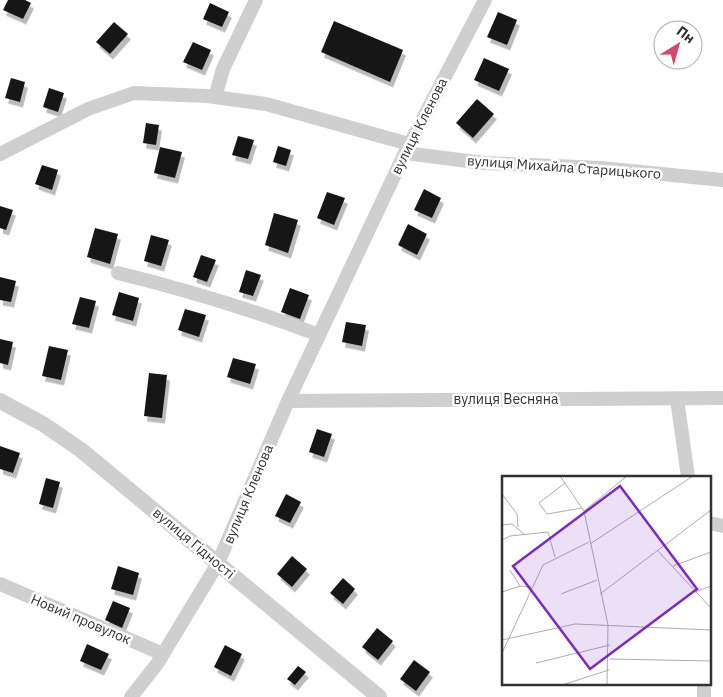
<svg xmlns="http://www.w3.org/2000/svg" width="723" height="697" font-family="'IBM Plex Sans',sans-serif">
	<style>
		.building { fill: #191919; filter: url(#shadow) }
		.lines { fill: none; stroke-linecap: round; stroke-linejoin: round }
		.minor { stroke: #cfcfcf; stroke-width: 14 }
		.tertiary { stroke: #cfcfcf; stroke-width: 16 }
		.labels { text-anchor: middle; stroke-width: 5; stroke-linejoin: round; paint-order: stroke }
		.street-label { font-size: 14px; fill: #323232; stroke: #fff }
		.inset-road { fill: none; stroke: #adadad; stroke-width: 1 }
		.view { fill: #7b2cbf; fill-opacity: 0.15; stroke: #7b2cbf; stroke-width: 2.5 }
		.inset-edge { fill: none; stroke: #323232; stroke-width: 2.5 }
	</style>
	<defs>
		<filter id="shadow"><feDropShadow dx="3" dy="5.5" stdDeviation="0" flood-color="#0004"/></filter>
	</defs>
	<rect width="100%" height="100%" fill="#fff"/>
	<g class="building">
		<polygon points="8,0 25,0 31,3 23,19 3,10"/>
		<polygon points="210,3 229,12 222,27 203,19"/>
		<polygon points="498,12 517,20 507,45 487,37"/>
		<polygon points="334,21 403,50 390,82 321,52"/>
		<polygon points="114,22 128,34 110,54 96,42"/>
		<polygon points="193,42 211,50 202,70 183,62"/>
		<polygon points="484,58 509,69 499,91 474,80"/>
		<polygon points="11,78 25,82 20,102 5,98"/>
		<polygon points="49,88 64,93 58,112 43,107"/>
		<polygon points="477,99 494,114 473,138 456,123"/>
		<polygon points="146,123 159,125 156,145 143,143"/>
		<polygon points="238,136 254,140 248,159 232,155"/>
		<polygon points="278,146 291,150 286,166 273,162"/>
		<polygon points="160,147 182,152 175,178 154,173"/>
		<polygon points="42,165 58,170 52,190 35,184"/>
		<polygon points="424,189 441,198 432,218 414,210"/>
		<polygon points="327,192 345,198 334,225 317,218"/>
		<polygon points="0,206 13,210 6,230 0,228"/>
		<polygon points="274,213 298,220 288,253 265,245"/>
		<polygon points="408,224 427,234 417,255 398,245"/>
		<polygon points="95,228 118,234 110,264 87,257"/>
		<polygon points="151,235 169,240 161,266 144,261"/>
		<polygon points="201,255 216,260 207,282 193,277"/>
		<polygon points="246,270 261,275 253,296 239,292"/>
		<polygon points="0,277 16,281 11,302 0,300"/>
		<polygon points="290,288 309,295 300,319 281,312"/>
		<polygon points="119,292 139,298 133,321 112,315"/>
		<polygon points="80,297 96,301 89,328 72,324"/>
		<polygon points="185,309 206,315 199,337 178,330"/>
		<polygon points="346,322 366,325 362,346 342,342"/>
		<polygon points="0,339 13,342 8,365 0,363"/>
		<polygon points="49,346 68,350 61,380 42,376"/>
		<polygon points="233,358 256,364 250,384 227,377"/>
		<polygon points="149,373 167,375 162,418 144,416"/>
		<polygon points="317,429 332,434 324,457 309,452"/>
		<polygon points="0,446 20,453 13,473 0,469"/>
		<polygon points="46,478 60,482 53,508 39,504"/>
		<polygon points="286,494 301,502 290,523 275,516"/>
		<polygon points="292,556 307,569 292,587 277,574"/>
		<polygon points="118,566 139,573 133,595 111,589"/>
		<polygon points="343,578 355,589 343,604 330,593"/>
		<polygon points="113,601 130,608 122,628 105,620"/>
		<polygon points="377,628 393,641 378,660 362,647"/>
		<polygon points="87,644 109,654 101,670 80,661"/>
		<polygon points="225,645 242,654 231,676 214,667"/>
		<polygon points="414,660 430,672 416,691 400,679"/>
		<polygon points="298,666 306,672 295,685 287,679"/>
	</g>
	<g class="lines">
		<g class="minor">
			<polyline points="215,97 223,69 256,0"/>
			<polyline points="405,153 484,163 601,168 723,180"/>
			<polyline points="0,154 88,109 134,93 207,96 266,104 409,144"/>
			<path d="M118,273c69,17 135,37 201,62"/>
			<polyline points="677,399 688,477"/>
			<polyline points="288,401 723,398"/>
			<polyline points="709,523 723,526"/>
			<polyline points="0,584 163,654"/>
			<polyline points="704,683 704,697"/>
			<polyline points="131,697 157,664 218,563 288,401 405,153 485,0"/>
		</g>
		<polyline class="tertiary" points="0,401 43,424 81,450 379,697"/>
	</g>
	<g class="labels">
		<g class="street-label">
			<text transform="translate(419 126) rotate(-63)" y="5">вулиця Кленова</text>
			<text transform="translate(564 167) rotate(4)" y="5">вулиця Михайла Старицького</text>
			<text x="506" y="404">вулиця Весняна</text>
			<text transform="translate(248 494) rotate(-67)" y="5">вулиця Кленова</text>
			<text transform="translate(194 543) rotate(40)" y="5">вулиця Гідності</text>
			<text transform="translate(81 619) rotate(23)" y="5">Новий провулок</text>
		</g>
	</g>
	<g transform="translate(502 476)">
		<rect width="209" height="209" fill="#fff"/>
		<path class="inset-road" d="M58,0l24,35 24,114 -1,60M63,7l-26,20 8,11 35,-6M0,18l15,20 1,13M82,35l43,-35M0,49l10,-1 12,10M0,64l8,-4 38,-4 7,25M88,68l103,-68M155,74l54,58M171,90l38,-14M8,94l10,16M0,116l18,-6 11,1M193,116l16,-6M59,118l36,-14M98,118l111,-84M0,164l73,-16 136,6M0,177l41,-88 46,-23M108,183l101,2M34,187l74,-18M60,209l47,-15"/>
		<path class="view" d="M118,10l77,103 -107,80 -77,-103z"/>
		<rect width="209" height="209" class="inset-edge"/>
	</g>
	<g transform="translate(678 45) rotate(37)"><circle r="24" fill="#ffffff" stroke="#adadad"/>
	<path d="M0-4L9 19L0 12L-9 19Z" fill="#d5486e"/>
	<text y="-8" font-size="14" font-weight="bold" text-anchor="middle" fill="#323232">Пн</text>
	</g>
</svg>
